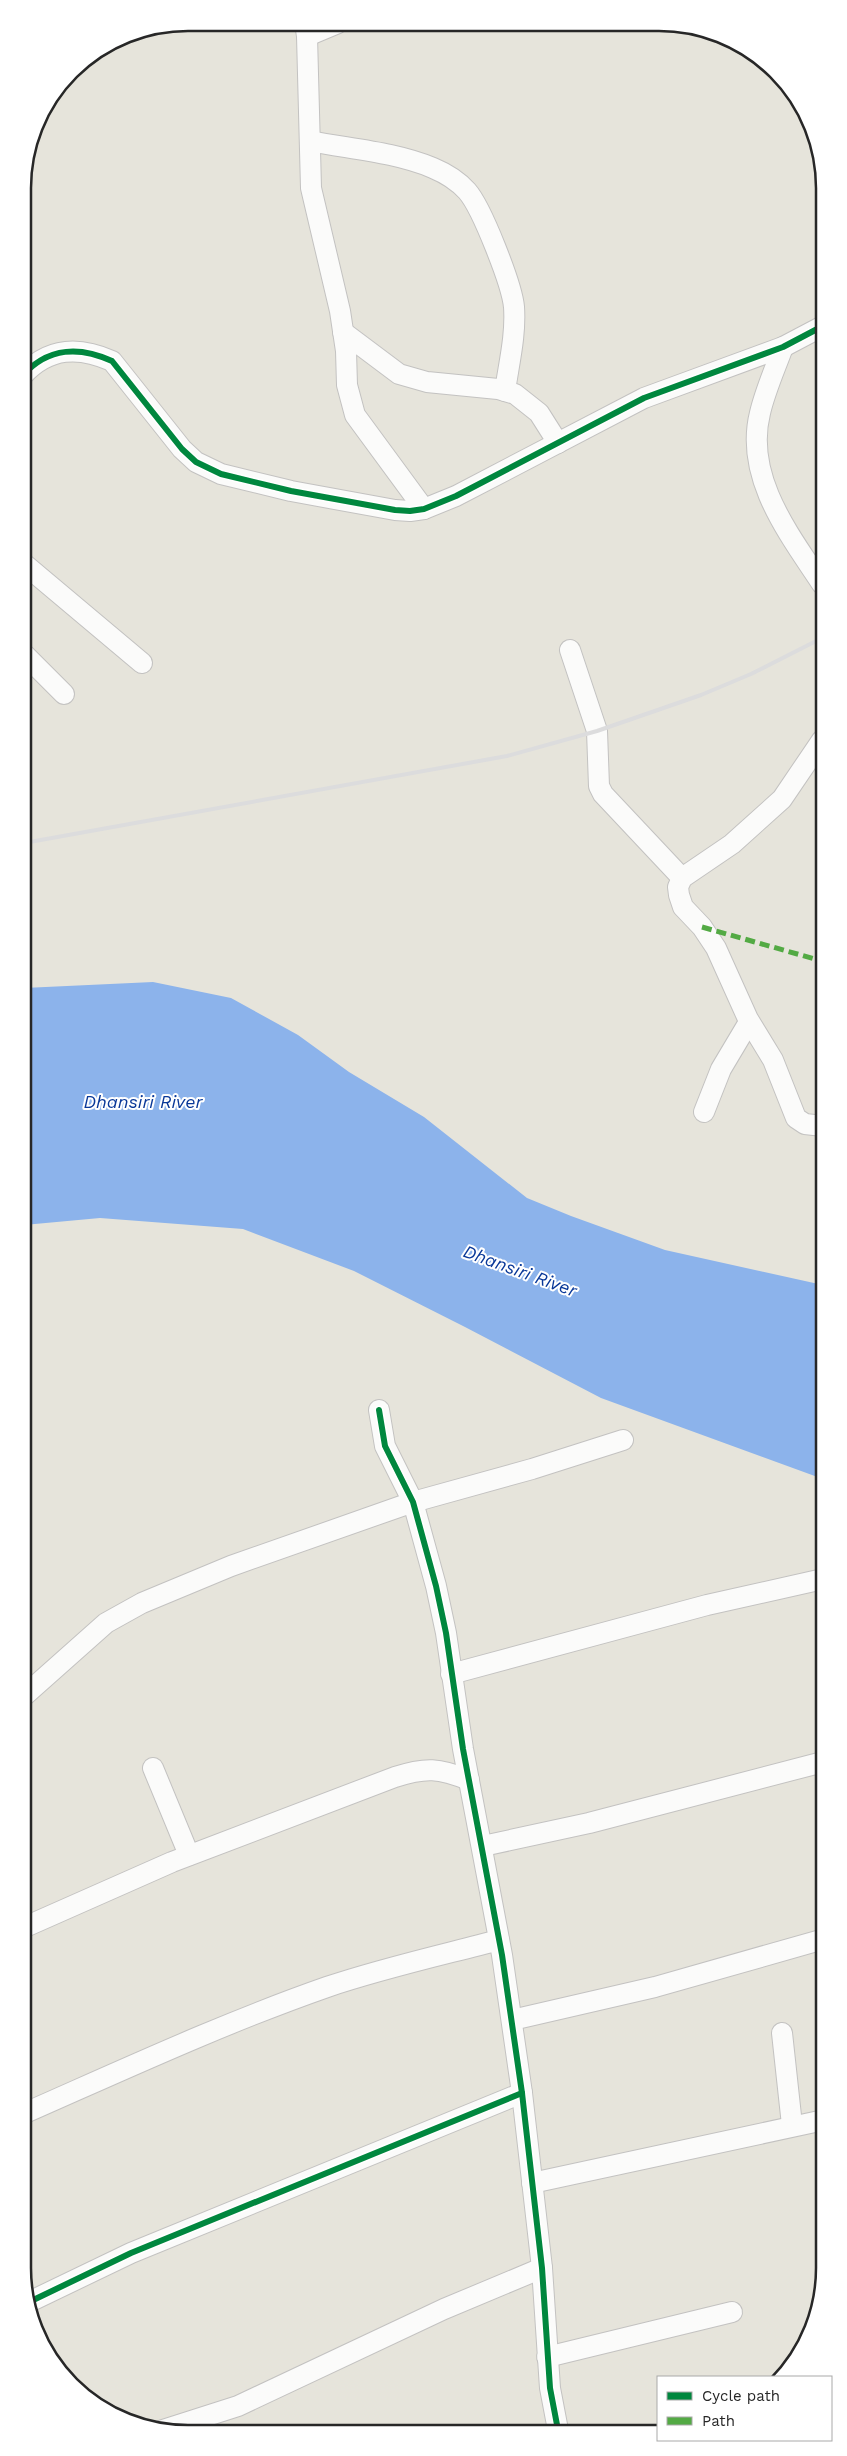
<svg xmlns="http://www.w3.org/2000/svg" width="847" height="2456" font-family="'Work Sans',sans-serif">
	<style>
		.water { fill: #8cb3eb }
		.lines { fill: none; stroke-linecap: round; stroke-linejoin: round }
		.minor-casing { stroke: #c3c2c1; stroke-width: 22 }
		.minor { stroke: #fbfbfa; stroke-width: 20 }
		.rail { stroke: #dcdcdd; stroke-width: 4 }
		.quiet { stroke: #53aa44; stroke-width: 5; stroke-dasharray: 10 5; stroke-linecap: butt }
		.cycleway-casing { stroke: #fff; stroke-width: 9 }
		.cycleway { stroke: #00873e; stroke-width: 6 }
		.labels { text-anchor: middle; stroke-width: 4; stroke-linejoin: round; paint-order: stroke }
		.water-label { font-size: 18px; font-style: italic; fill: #093898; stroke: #fff }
		.rim { fill: none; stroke: #272727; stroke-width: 2.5 }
	</style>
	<rect width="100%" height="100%" fill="#e6e4db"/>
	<polygon class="water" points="153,982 231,998 298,1035 349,1072 424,1117 527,1198 571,1216 665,1250 823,1285 823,1479 601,1398 465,1327 354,1271 243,1229 100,1218 24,1225 24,988"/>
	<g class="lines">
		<defs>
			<g id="minor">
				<polyline points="305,23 307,36 311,188 340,311 346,351 347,385 355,415 424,509"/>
				<polyline points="307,36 338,23"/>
				<path d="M310,141c40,8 85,11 123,27 12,5 25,13 34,23 15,17 45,94 47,116 2,28 -5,56 -9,84"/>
				<polyline points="343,332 399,374 427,382 498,389 515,394 539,413 558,443"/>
				<path d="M783,347c-8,22 -18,44 -23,66 -16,64 29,121 62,171"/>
				<path d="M23,375c26,-28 56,-29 89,-14l70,88 14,13 25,12 70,17 104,19 15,1 14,-2 32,-13 188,-98 139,-51 38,-20"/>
				<polyline points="23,563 142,663"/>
				<polyline points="570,650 597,731 599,786 603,794 682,878"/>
				<polyline points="24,654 64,694"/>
				<polyline points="822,740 782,799 732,844 682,878 678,887 679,895 683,907 702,927 716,948 748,1019 773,1060 796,1118 805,1124 823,1126"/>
				<polyline points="704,1112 721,1069 749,1022"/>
				<polyline points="379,1410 385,1446 413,1502 436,1586 446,1633 463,1749 502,1955 522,2093 542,2268 550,2388 558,2430"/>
				<polyline points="451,1674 707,1605 823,1579"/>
				<polyline points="25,1695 106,1623 142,1603 231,1566 413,1502 532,1469 623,1440"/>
				<polyline points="153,1768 189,1855"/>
				<polyline points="483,1846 589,1823 823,1762"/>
				<path d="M25,1927l147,-65 223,-85c31,-10 44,-9 74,3"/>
				<polyline points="512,2020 655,1987 824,1939"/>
				<polyline points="782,2033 792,2125"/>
				<path d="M25,2113c100,-44 199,-90 302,-126 56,-19 115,-32 172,-47"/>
				<polyline points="532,2183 824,2120"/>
				<polyline points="27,2303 131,2253 522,2093"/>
				<polyline points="547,2357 732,2312"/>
				<polyline points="163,2430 238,2406 444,2309 542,2268"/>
			</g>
		</defs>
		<use href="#minor" class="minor-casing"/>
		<use href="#minor" class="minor"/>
		<polyline class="rail" points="24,843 507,756 597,731 701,695 751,674 822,638"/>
		<polyline class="quiet" points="702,927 822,961"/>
		<defs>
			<g id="cycleway">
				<path d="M23,375c26,-28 56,-29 89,-14l70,88 14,13 25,12 70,17 104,19 15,1 14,-2 32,-13 188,-98 139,-51 38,-20"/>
				<polyline points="379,1410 385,1446 413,1502 436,1586 446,1633 463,1749 502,1955 522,2093 542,2268 550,2388 558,2430"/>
				<polyline points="27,2303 131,2253 522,2093"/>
			</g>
		</defs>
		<use href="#cycleway" class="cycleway-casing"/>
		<use href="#cycleway" class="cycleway"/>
	</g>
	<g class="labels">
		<g class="water-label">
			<text x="143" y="1108">Dhansiri River</text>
			<text transform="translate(520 1271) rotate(20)" y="6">Dhansiri River</text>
		</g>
	</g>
	<path d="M0 0H847V2456H0ZM188 31H659A157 157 0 0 1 816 188V2268A157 157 0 0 1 659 2425H188A157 157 0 0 1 31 2268V188A157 157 0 0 1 188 31Z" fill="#fff" fill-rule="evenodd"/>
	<path class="rim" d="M188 31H659A157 157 0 0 1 816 188V2268A157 157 0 0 1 659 2425H188A157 157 0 0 1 31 2268V188A157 157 0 0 1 188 31Z"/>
	<rect x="657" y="2376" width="175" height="65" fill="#ffffff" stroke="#a9a9a9"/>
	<rect x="667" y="2392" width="25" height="8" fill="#00873e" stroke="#a9a9a9"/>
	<text x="702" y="2401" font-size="15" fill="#272727">Cycle path</text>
	<rect x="667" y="2417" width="25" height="8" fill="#53aa44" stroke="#a9a9a9"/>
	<text x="702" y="2426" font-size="15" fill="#272727">Path</text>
</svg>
